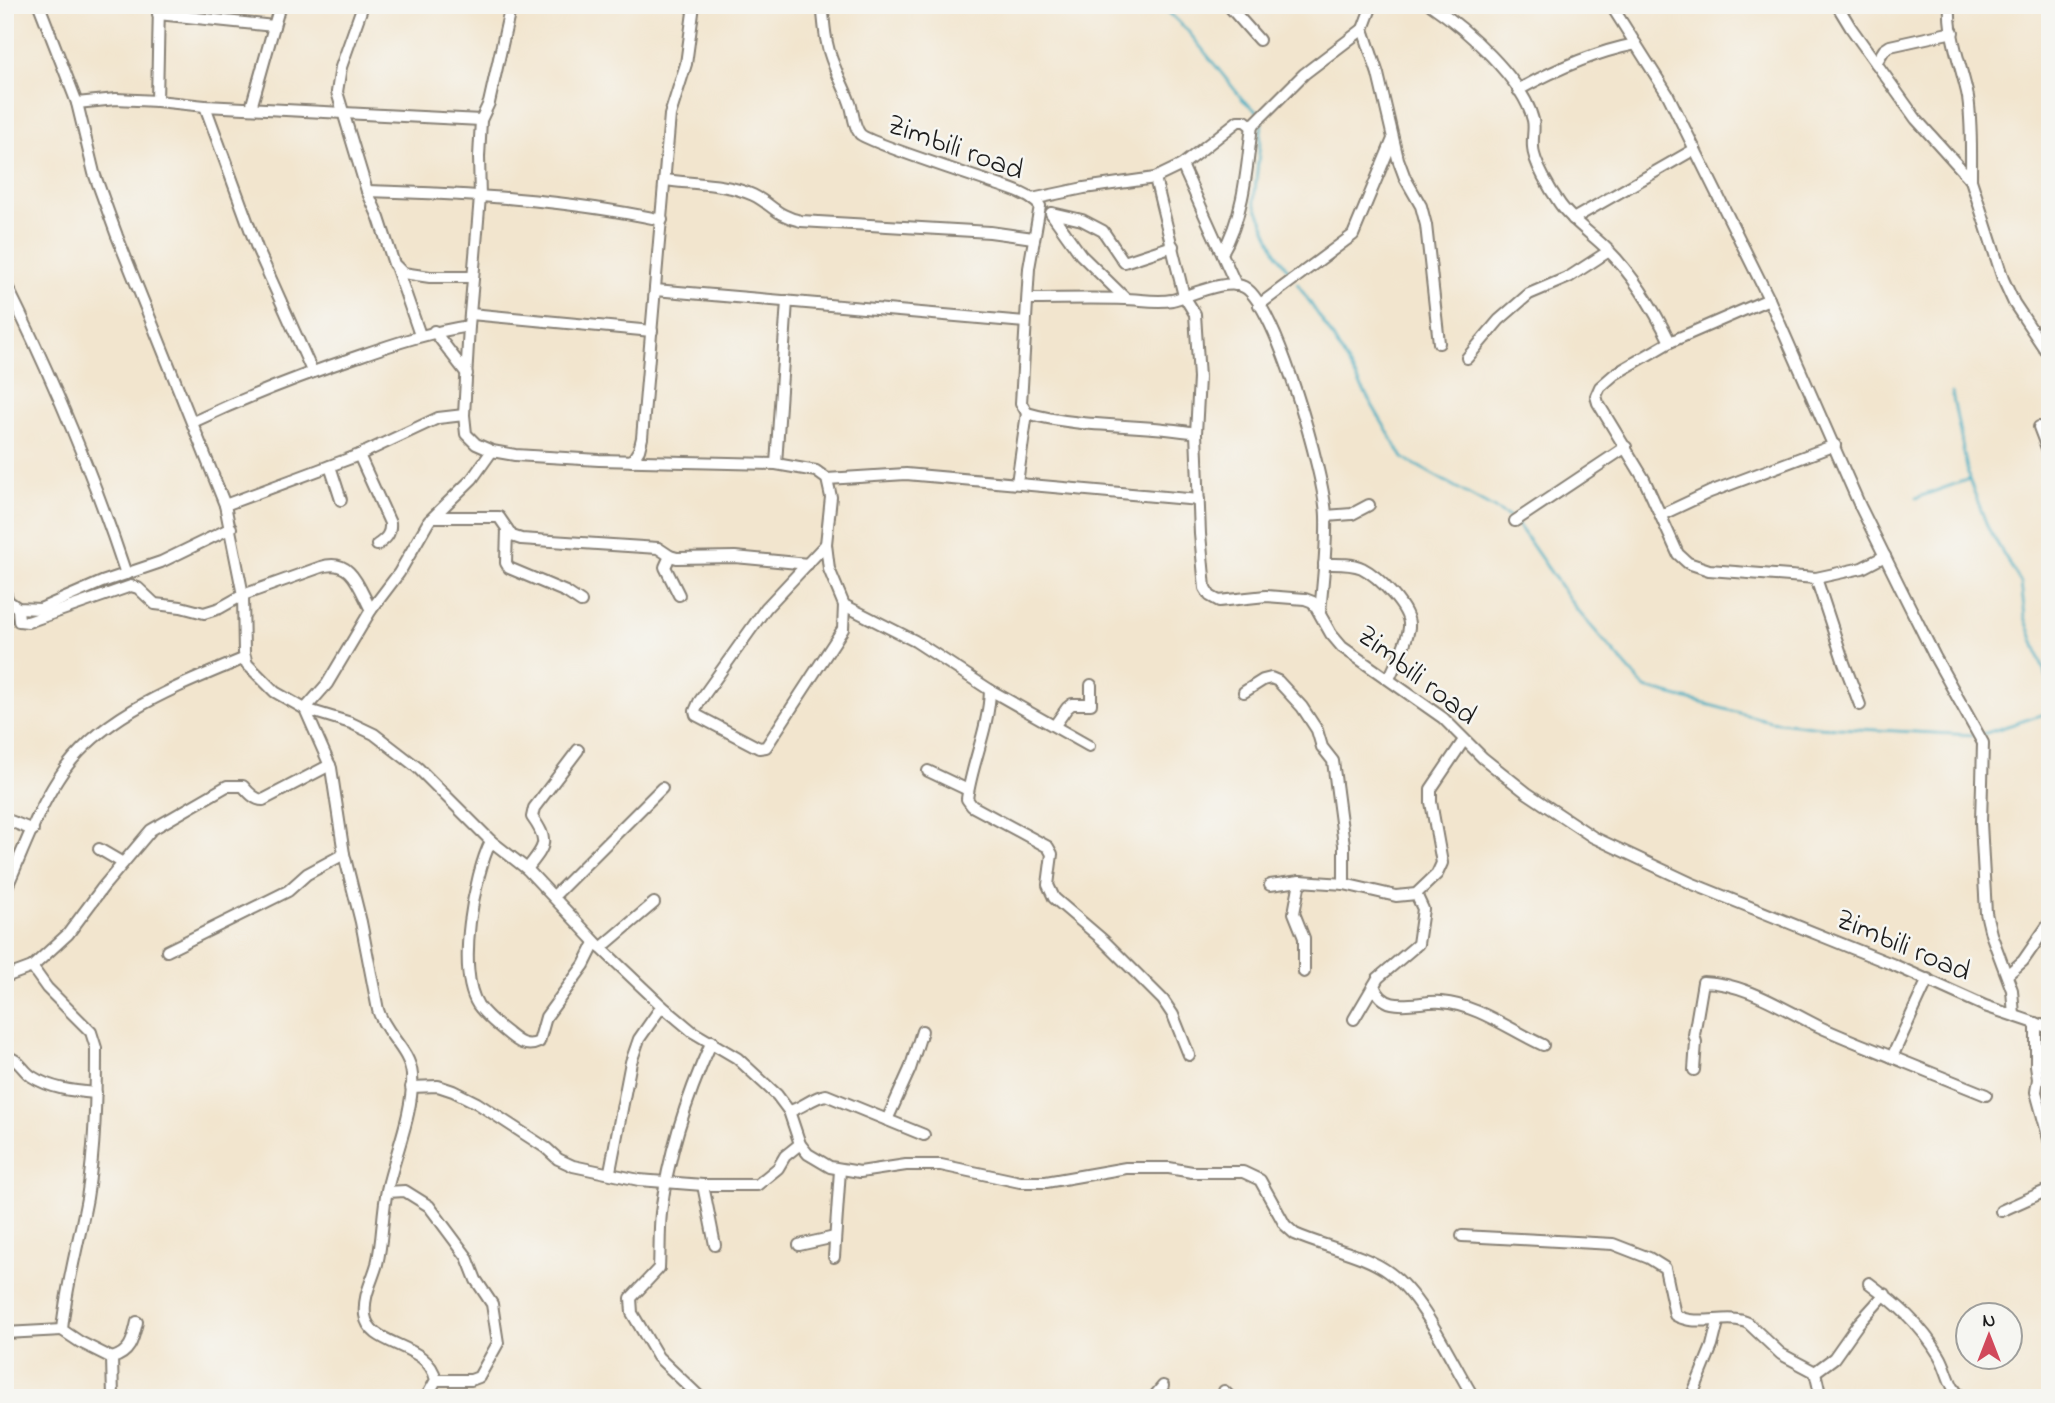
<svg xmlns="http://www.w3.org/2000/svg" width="2055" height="1403" font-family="'Indie Flower',sans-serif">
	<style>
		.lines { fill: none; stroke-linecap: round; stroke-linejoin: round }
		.stream { stroke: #40aabf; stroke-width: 2.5 }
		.minor-casing { stroke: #878075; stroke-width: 14 }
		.minor { stroke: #fff; stroke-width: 10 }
		.labels { text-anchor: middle; stroke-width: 5; stroke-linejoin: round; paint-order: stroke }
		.street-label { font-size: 30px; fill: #1c1c1c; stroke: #f6f6f2 }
	</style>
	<rect width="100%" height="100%" fill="#f6f6f2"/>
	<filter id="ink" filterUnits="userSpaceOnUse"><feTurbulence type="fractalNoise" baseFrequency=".0143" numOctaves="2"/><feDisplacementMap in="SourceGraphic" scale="14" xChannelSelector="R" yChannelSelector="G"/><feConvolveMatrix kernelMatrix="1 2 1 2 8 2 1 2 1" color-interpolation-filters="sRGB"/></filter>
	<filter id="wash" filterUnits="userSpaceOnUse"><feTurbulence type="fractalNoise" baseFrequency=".00686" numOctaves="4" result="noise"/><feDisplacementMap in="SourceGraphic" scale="28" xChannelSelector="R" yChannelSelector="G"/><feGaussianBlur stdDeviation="1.57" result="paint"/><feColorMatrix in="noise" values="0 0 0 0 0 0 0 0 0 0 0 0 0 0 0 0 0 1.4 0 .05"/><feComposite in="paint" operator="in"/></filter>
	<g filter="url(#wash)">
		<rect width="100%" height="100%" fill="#f2e5ce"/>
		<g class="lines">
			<g class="stream">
				<polyline points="1161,5 1187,30 1243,100 1260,114"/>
				<polyline points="1262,123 1254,201 1276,252 1293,277"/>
				<polyline points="1297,283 1329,331 1403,458 1511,518"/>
				<polyline points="1952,393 1969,479 1988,528 2021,583 2025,617 2050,687"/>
				<polyline points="1916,498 1969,479"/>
				<polyline points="1516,522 1577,610 1645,688 1770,721 1820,727 1973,735"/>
				<polyline points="1983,734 2050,712"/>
			</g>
		</g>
	</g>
	<g filter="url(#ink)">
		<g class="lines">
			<defs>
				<g id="minor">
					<path d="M39,5l38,98 17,70 23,63 108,269 18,90 1,58 3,11 28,28 30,17 26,59 13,86 17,68 17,88c7,24 32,40 34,65 2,36 -17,79 -25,115 -5,24 -4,50 -10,74 -5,18 -14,31 -12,51 4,33 63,26 71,65l-10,18"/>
					<polyline points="363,5 341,67 337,92 367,191 379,218 394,264 403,273 430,277 472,277"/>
					<polyline points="511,5 489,103 481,120 479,157 480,197 469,326 464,415 466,434 476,444 492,451 515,455 599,460 776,464 816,471 827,479 831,497 826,544 829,569 844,605 915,641 990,690 1089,746"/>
					<path d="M822,5c2,13 2,26 5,38 4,22 16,40 23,60 4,11 3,22 10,31 6,7 109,41 127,47 16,6 42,12 53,25l-11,62 -8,135 6,10c55,16 113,10 169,20l4,101 5,54 5,8 9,5 47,-5 39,3 8,3 18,32 11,13 101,71 40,40 44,35 66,44 100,47 201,81 91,41 65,22"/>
					<polyline points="1228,5 1259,40"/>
					<polyline points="1372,5 1363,29 1378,74 1398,159 1405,178 1421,206 1426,225 1439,343"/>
					<path d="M1431,5c34,23 92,74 102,115 2,9 -1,17 0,27 0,15 18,44 27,57 13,18 32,30 47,45 26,26 47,60 63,93"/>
					<polyline points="1611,5 1668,95 1769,299 1860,506 1899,585 1935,657 1983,743 1981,823 1986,913 1991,934 2012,990 2014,1015"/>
					<polyline points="1837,5 1851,28 1916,119 1971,180 2003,279 2014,303 2050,357"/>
					<path d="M1950,5c-2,31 12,62 18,92 4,28 3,55 3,83"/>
					<polyline points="158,14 274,26"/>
					<polyline points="1876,63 1884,50 1890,46 1953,32"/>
					<path d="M1518,90c38,-21 76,-38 118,-46"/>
					<polyline points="157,101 159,5"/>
					<polyline points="77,103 116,99 157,101 205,106 481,120"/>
					<polyline points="205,106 257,248 312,371"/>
					<polyline points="251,108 280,5"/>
					<polyline points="1182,165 1236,285"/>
					<polyline points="1155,178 1184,296 1195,314 1199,378 1196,433"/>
					<path d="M665,180c28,4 62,3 88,15 19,9 23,21 48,26l189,11 43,6"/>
					<path d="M367,191c99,3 197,8 295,29"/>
					<polyline points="1032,199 1084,188 1155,178 1182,165 1238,121 1245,121 1250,125 1255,123 1304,74 1363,29"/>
					<polyline points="1051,213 1081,255 1126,299"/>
					<polyline points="1052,213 1082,220 1103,231 1124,262 1173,246"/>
					<polyline points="1573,219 1695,149"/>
					<path d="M1222,253c22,-37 25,-86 30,-128"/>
					<polyline points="397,269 420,335"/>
					<path d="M5,282c47,95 88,192 121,292"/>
					<polyline points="655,290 1025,322"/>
					<path d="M1028,299c32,0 64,-1 96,0 15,0 32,4 48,1 18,-4 54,-22 72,-13 32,16 81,191 82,229 1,31 -3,64 -6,96"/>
					<polyline points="1769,299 1670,342 1615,374 1600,387 1596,396 1598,403 1644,479 1678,554 1688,563 1709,570 1816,578 1862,568 1885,556"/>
					<polyline points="1259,305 1353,235 1393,139"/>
					<polyline points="471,314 652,331"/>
					<polyline points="434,331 467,374"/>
					<polyline points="1467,358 1499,320 1529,294 1569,277 1609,251"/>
					<path d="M193,422c55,-26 109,-47 166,-66 37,-13 71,-24 110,-30"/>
					<polyline points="2039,427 2050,456"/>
					<path d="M492,451l-20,28 -43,42 -30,52 -28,37 -44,74 -22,25 46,14 23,11 44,34 73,73 36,28 74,79 61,58 31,26 44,26 40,37 12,16 11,33 8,10 22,13 30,5 46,-7h35l79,17h26l80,-14h43l23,4h51l17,8 25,45 10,9c29,13 70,20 95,39 34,25 61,88 84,125"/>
					<path d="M359,455l31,68c1,11 -4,16 -13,22"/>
					<polyline points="632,461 639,450 642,438 670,115 686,64 694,5"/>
					<polyline points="776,464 787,301"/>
					<polyline points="330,466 341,500"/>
					<polyline points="827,479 906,474 1199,500"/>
					<polyline points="1017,483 1027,413"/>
					<polyline points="225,505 359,455 438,418 464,415"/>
					<polyline points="1661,515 1710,492 1835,445"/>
					<polyline points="1326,516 1352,514 1369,505"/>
					<polyline points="434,517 499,517 512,536 521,539 658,548 670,556 677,558 735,557 808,564"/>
					<polyline points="1515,521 1626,447"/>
					<polyline points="507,529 506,563 509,568 566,592 581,602"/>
					<polyline points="826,544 766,608 699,702 695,711 696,715 759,748 766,747 843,629 844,605"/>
					<polyline points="670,556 665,567 679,595"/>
					<path d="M1324,564c12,0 27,-1 38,4 16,8 49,41 47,59 -1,14 -14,38 -20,52"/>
					<polyline points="1816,578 1844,663 1860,705"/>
					<polyline points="5,592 8,601 18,608 40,609 102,582 161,562 231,528"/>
					<path d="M18,608l1,13 9,1 103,-36 7,2 17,16 26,3 23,6 16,-5 23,-13 78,-28c31,-10 38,21 50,43"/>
					<path d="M990,690c-1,38 -18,72 -23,109l5,7 76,41 4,7 -4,31 6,13 49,42 60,60 10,15 16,40"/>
					<polyline points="1244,692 1263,680 1271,678 1278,681 1302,707 1317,730 1322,747 1333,761 1344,845 1344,884"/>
					<polyline points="1055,725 1067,708 1072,704 1091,704 1091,685"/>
					<polyline points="928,771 968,790"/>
					<polyline points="5,819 33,830"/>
					<path d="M491,841c-17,34 -35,130 -13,164 7,10 18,19 28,27 10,8 19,17 33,10l7,-25 38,-52 11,-22"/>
					<polyline points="99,849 123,863"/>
					<path d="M527,869c18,-23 23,-27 5,-52l2,-9 44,-58"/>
					<polyline points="1300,881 1294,913 1304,938 1304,972"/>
					<polyline points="1270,885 1300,881 1344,884 1396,896 1416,894 1437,874 1442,863 1431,802 1431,789 1464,740"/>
					<path d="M5,891c17,-37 31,-78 53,-112 40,-64 121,-93 187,-121"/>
					<path d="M1416,894l7,15 -5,35 -40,34 -4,7c10,31 43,15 67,17 37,3 69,28 102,43"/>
					<polyline points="554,896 662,788"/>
					<polyline points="601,948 654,903"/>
					<polyline points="167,951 288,891 307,874 344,854"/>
					<path d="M32,967l15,21 44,44 5,16c0,51 -1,100 -9,150 -8,44 -21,87 -25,132l18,12 32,16 1,40"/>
					<polyline points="2007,975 2023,961 2050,922"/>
					<path d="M5,977l27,-10 36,-33 35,-47 48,-57 76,-44h16c5,6 12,14 20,14l67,-35"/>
					<polyline points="1928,979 1892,1057 1986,1095"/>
					<polyline points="1354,1019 1374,985"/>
					<polyline points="2036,1023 2036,1065 2038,1079 2036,1092 2050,1143"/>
					<path d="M5,1057c14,1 16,12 26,19 20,13 43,15 65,17"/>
					<path d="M1694,1070l2,-28 -2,-7 9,-53c43,1 80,27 117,45 24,11 48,20 72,30"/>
					<polyline points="411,1087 438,1086 453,1091 477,1103 546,1148 558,1159 573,1166 639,1180 703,1185 757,1185 778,1168 785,1156 800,1144"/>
					<path d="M789,1111c14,-3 23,-14 37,-16l98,40"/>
					<polyline points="887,1120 910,1069 922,1031"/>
					<polyline points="610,1171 631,1062 639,1039 662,1006"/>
					<polyline points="703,1185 715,1245"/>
					<polyline points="387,1192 405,1191 429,1206 467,1257 476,1280 492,1304 498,1343 479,1377 471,1380 436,1380"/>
					<polyline points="2001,1211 2050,1189"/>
					<path d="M1462,1236l151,8 36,14 16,10 10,47c22,13 54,-2 73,8l33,31 34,18 6,26"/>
					<polyline points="799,1245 835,1237"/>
					<polyline points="834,1257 840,1170"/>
					<path d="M1869,1283c28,21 52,42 70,72 9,14 9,33 24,43"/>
					<polyline points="5,1333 62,1330"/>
					<path d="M112,1358c19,-5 21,-19 25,-36"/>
					<polyline points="1815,1372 1834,1358 1858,1324 1885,1294"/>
					<polyline points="1224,1391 1231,1398"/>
					<path d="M701,1398l-43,-41 -26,-44 -1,-15 28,-30c1,-18 0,-37 2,-55 7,-60 26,-117 51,-172"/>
					<polyline points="1153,1398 1163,1386"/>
					<polyline points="1691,1398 1712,1346 1718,1322"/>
				</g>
			</defs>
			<use href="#minor" class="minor-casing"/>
			<use href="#minor" class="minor"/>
		</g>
	</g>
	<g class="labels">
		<g class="street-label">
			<text transform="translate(956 146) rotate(20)" y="10">Zimbili road</text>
			<text transform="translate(1418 674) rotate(38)" y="10">Zimbili road</text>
			<text transform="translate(1904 944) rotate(23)" y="10">Zimbili road</text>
		</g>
	</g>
	<rect width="2055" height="1403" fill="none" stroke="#f6f6f2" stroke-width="28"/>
	<g transform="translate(1989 1336)"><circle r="33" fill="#f6f6f2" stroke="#9f9f9c" stroke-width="2"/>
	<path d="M0-5L12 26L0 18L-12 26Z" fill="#d1495b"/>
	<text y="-10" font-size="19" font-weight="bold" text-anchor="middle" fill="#1c1c1c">N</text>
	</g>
</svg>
